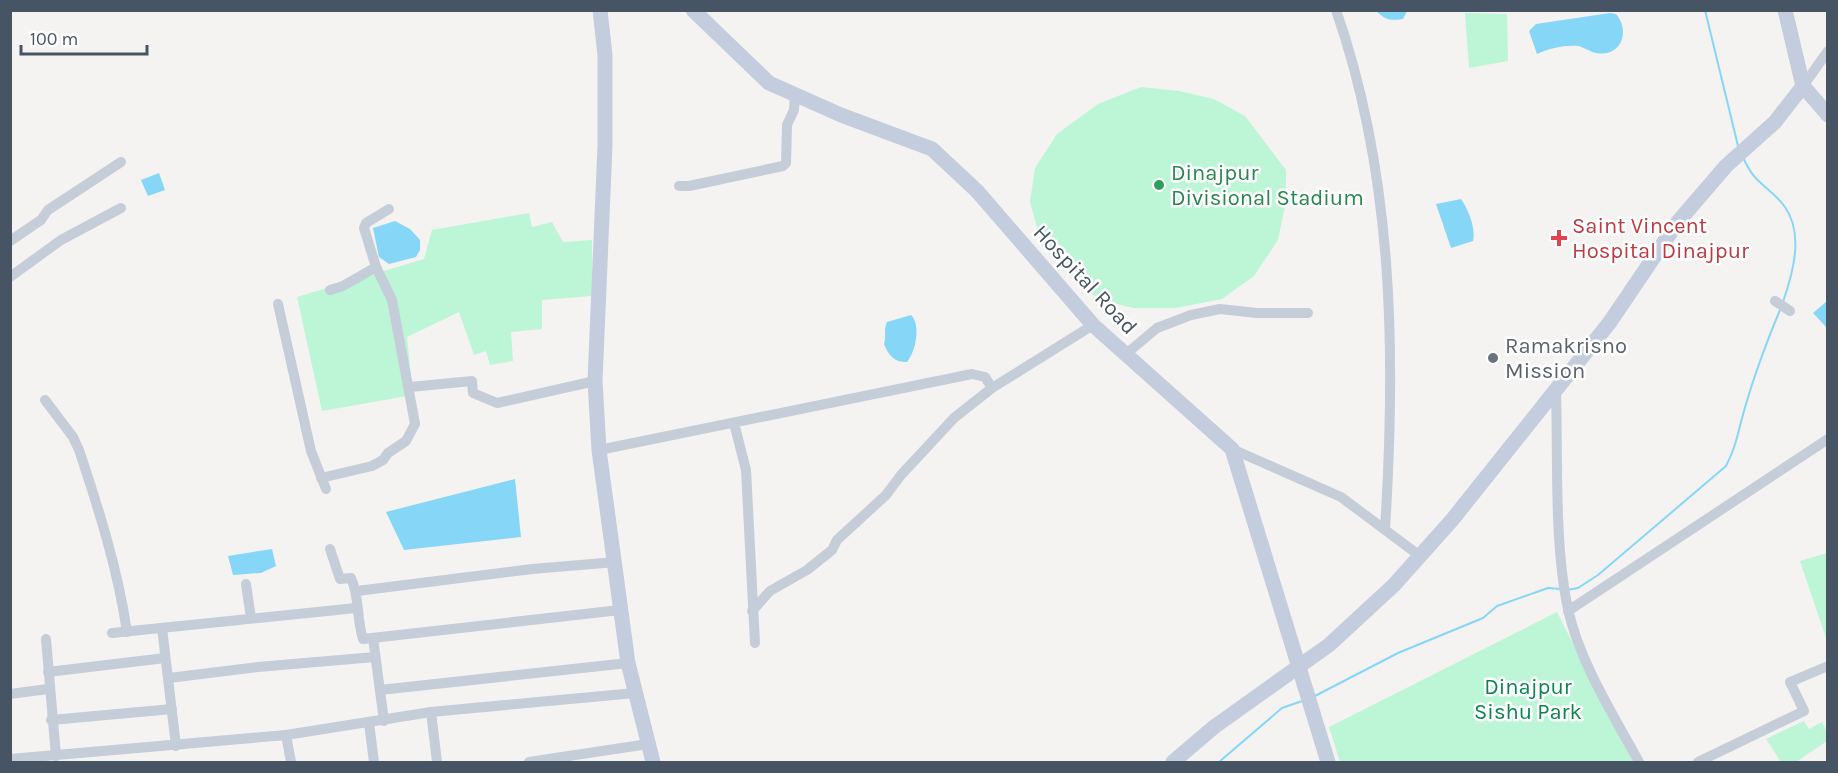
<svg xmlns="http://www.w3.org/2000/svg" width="1838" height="773" font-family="Karla,sans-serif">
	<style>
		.green { fill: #bdf5d7 }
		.water { fill: #86d7f7 }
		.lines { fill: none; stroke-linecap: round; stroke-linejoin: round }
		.stream { stroke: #86d7f7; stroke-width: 2 }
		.street { stroke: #c5cdd8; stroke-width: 10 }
		.secondary { stroke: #c3cddd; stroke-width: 15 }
		.leisure-dot { fill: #2e9e5b; stroke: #fff; stroke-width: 2 }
		.health-dot { fill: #e0444e; stroke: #fff; stroke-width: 2 }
		.worship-dot { fill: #6b7280; stroke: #fff; stroke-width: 2 }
		.labels { text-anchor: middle; stroke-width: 5; stroke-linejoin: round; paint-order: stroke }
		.leisure-label { font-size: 22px; fill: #27864d; stroke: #fff; text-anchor: start }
		.health-label { font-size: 22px; fill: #be3a42; stroke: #fff; text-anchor: start }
		.street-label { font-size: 22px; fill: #475463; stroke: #fff }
		.worship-label { font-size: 22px; fill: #5b616d; stroke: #fff; text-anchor: start }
		.park-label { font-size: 22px; fill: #0c8351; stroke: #fff }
	</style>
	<rect width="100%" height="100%" fill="#f5f2f2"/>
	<g class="green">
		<polygon points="1465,13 1507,14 1508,61 1469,68"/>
		<polygon points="1141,87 1179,91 1214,99 1245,116 1286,170 1286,201 1278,240 1254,276 1222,299 1176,308 1134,308 1099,300 1065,271 1042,246 1030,202 1035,168 1057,134 1098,104"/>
		<polygon points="529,213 532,227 552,222 563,242 592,240 592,296 542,300 542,329 511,332 513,361 490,365 486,351 474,355 459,312 407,337 413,395 322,411 297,297 424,259 432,230"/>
		<polygon points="1827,553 1828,553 1827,641 1800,561"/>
		<polygon points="1557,612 1633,762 1340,762 1329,727"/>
		<polygon points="1804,721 1809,729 1822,722 1827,732 1827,741 1796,762 1781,762 1766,739"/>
	</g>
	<g class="water">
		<path d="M1376,11h31l-4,8c-13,2 -17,1 -27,-8z"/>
		<path d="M1610,13l6,1c15,17 5,44 -20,39 -6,-1 -12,-6 -18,-7 -14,-1 -28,2 -41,8l-8,-23 7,-7z"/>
		<polygon points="159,173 165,190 148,196 141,180"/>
		<path d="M1461,199c7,10 15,29 12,42l-22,7 -15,-44z"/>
		<polygon points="395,221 410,229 420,240 420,250 416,257 389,264 379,257 373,228"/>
		<polygon points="1827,301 1827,328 1813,313"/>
		<path d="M911,315c10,10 5,36 -4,47 -13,0 -18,-6 -23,-18 3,-8 -1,-14 3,-22z"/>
		<polygon points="515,479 521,537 404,550 386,512"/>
		<polygon points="272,549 276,566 261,573 233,575 228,556"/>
	</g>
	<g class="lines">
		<g class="stream">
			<polyline points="1705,10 1738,146"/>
			<path d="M1743,157c12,29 26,28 42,50 19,27 8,66 -2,95"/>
			<path d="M1567,590l11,-2 20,-13 128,-109c8,-15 11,-28 15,-44 10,-38 24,-76 39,-112"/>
			<polyline points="1313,697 1398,653 1483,618 1497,606 1548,588 1561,589"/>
			<polyline points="1219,762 1282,708 1302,701"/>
		</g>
		<g class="street">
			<path d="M1336,10c58,166 60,346 49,519"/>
			<polyline points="1803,86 1828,51"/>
			<polyline points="679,186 689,186 783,166 786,163 787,125 794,110 795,94"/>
			<polyline points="10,241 41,220 48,210 121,162"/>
			<polyline points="10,277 61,240 121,208"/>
			<polyline points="330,290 343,286 376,267"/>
			<polyline points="1775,301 1790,311"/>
			<polyline points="278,304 311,451 326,489"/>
			<polyline points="1126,354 1157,328 1191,315 1220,309 1257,313 1308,313"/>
			<polyline points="410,387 472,381 473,393 497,403 595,381"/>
			<path d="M1556,390c2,69 -2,154 12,219 11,52 46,107 71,153"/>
			<path d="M45,400l28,37 6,13c20,60 39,120 48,182"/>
			<polyline points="734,423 746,470 755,643"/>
			<polyline points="1232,449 1341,497 1420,556"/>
			<polyline points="599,450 972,374 985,377 992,388"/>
			<polyline points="321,478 372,466 383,460 388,453 406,441 415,424 392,300 376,267 364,228 366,223 389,209"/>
			<path d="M330,549l10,30 11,-1c9,20 5,39 12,61l257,-29"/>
			<polyline points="246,584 251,618"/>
			<polyline points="357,591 532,569 616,562"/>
			<polyline points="752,611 770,591 807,570 832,550 837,540 886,495 901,475 954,418 992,388 1093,325"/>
			<polyline points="1568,611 1828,439"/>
			<polyline points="162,628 176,746"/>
			<polyline points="112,633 356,608"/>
			<polyline points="373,638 384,721"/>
			<polyline points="46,639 56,756"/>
			<polyline points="48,672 165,658"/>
			<polyline points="169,678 258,667 375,657"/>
			<polyline points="380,690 628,663"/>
			<polyline points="10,694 48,689"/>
			<polyline points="431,712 437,762"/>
			<polyline points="51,720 172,709"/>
			<polyline points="369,723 374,762"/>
			<polyline points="10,759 286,735"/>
			<polyline points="291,762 286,735 431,712 635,693"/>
			<polyline points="529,762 648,744"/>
			<polyline points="1698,762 1804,711 1790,682 1828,666"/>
		</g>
		<g class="secondary">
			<polyline points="600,10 605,55 605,146 595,381 599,450 628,663 653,762"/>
			<polyline points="693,10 769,83 841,115 932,149 977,191 1093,325 1232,449 1328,762"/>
			<polyline points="1785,10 1803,86 1828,115"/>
			<polyline points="1173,762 1214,727 1329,645 1394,585 1452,520 1610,322 1677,223 1726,166 1775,122 1803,86"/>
		</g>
	</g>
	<circle class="leisure-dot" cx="1159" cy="185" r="6"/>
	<path class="health-dot" d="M1556 229h6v6h6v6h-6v6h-6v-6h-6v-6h6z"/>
	<circle class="worship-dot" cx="1493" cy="358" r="6"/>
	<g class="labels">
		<g class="leisure-label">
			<text x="1171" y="180">Dinajpur<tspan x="1171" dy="25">Divisional Stadium</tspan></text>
		</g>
		<g class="health-label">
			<text x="1572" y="233">Saint Vincent<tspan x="1572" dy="25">Hospital Dinajpur</tspan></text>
		</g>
		<g class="street-label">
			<text transform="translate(1086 279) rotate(47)" y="8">Hospital Road</text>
		</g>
		<g class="worship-label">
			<text x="1505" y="353">Ramakrisno<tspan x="1505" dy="25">Mission</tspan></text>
		</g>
		<g class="park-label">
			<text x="1528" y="694">Dinajpur<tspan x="1528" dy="25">Sishu Park</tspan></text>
		</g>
	</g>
	<rect width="1838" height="773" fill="none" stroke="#475463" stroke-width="24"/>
	<path d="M21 45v9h126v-9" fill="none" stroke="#475463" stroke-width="3"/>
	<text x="30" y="45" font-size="18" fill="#475463" stroke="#ffffff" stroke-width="4.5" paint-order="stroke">100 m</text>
</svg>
